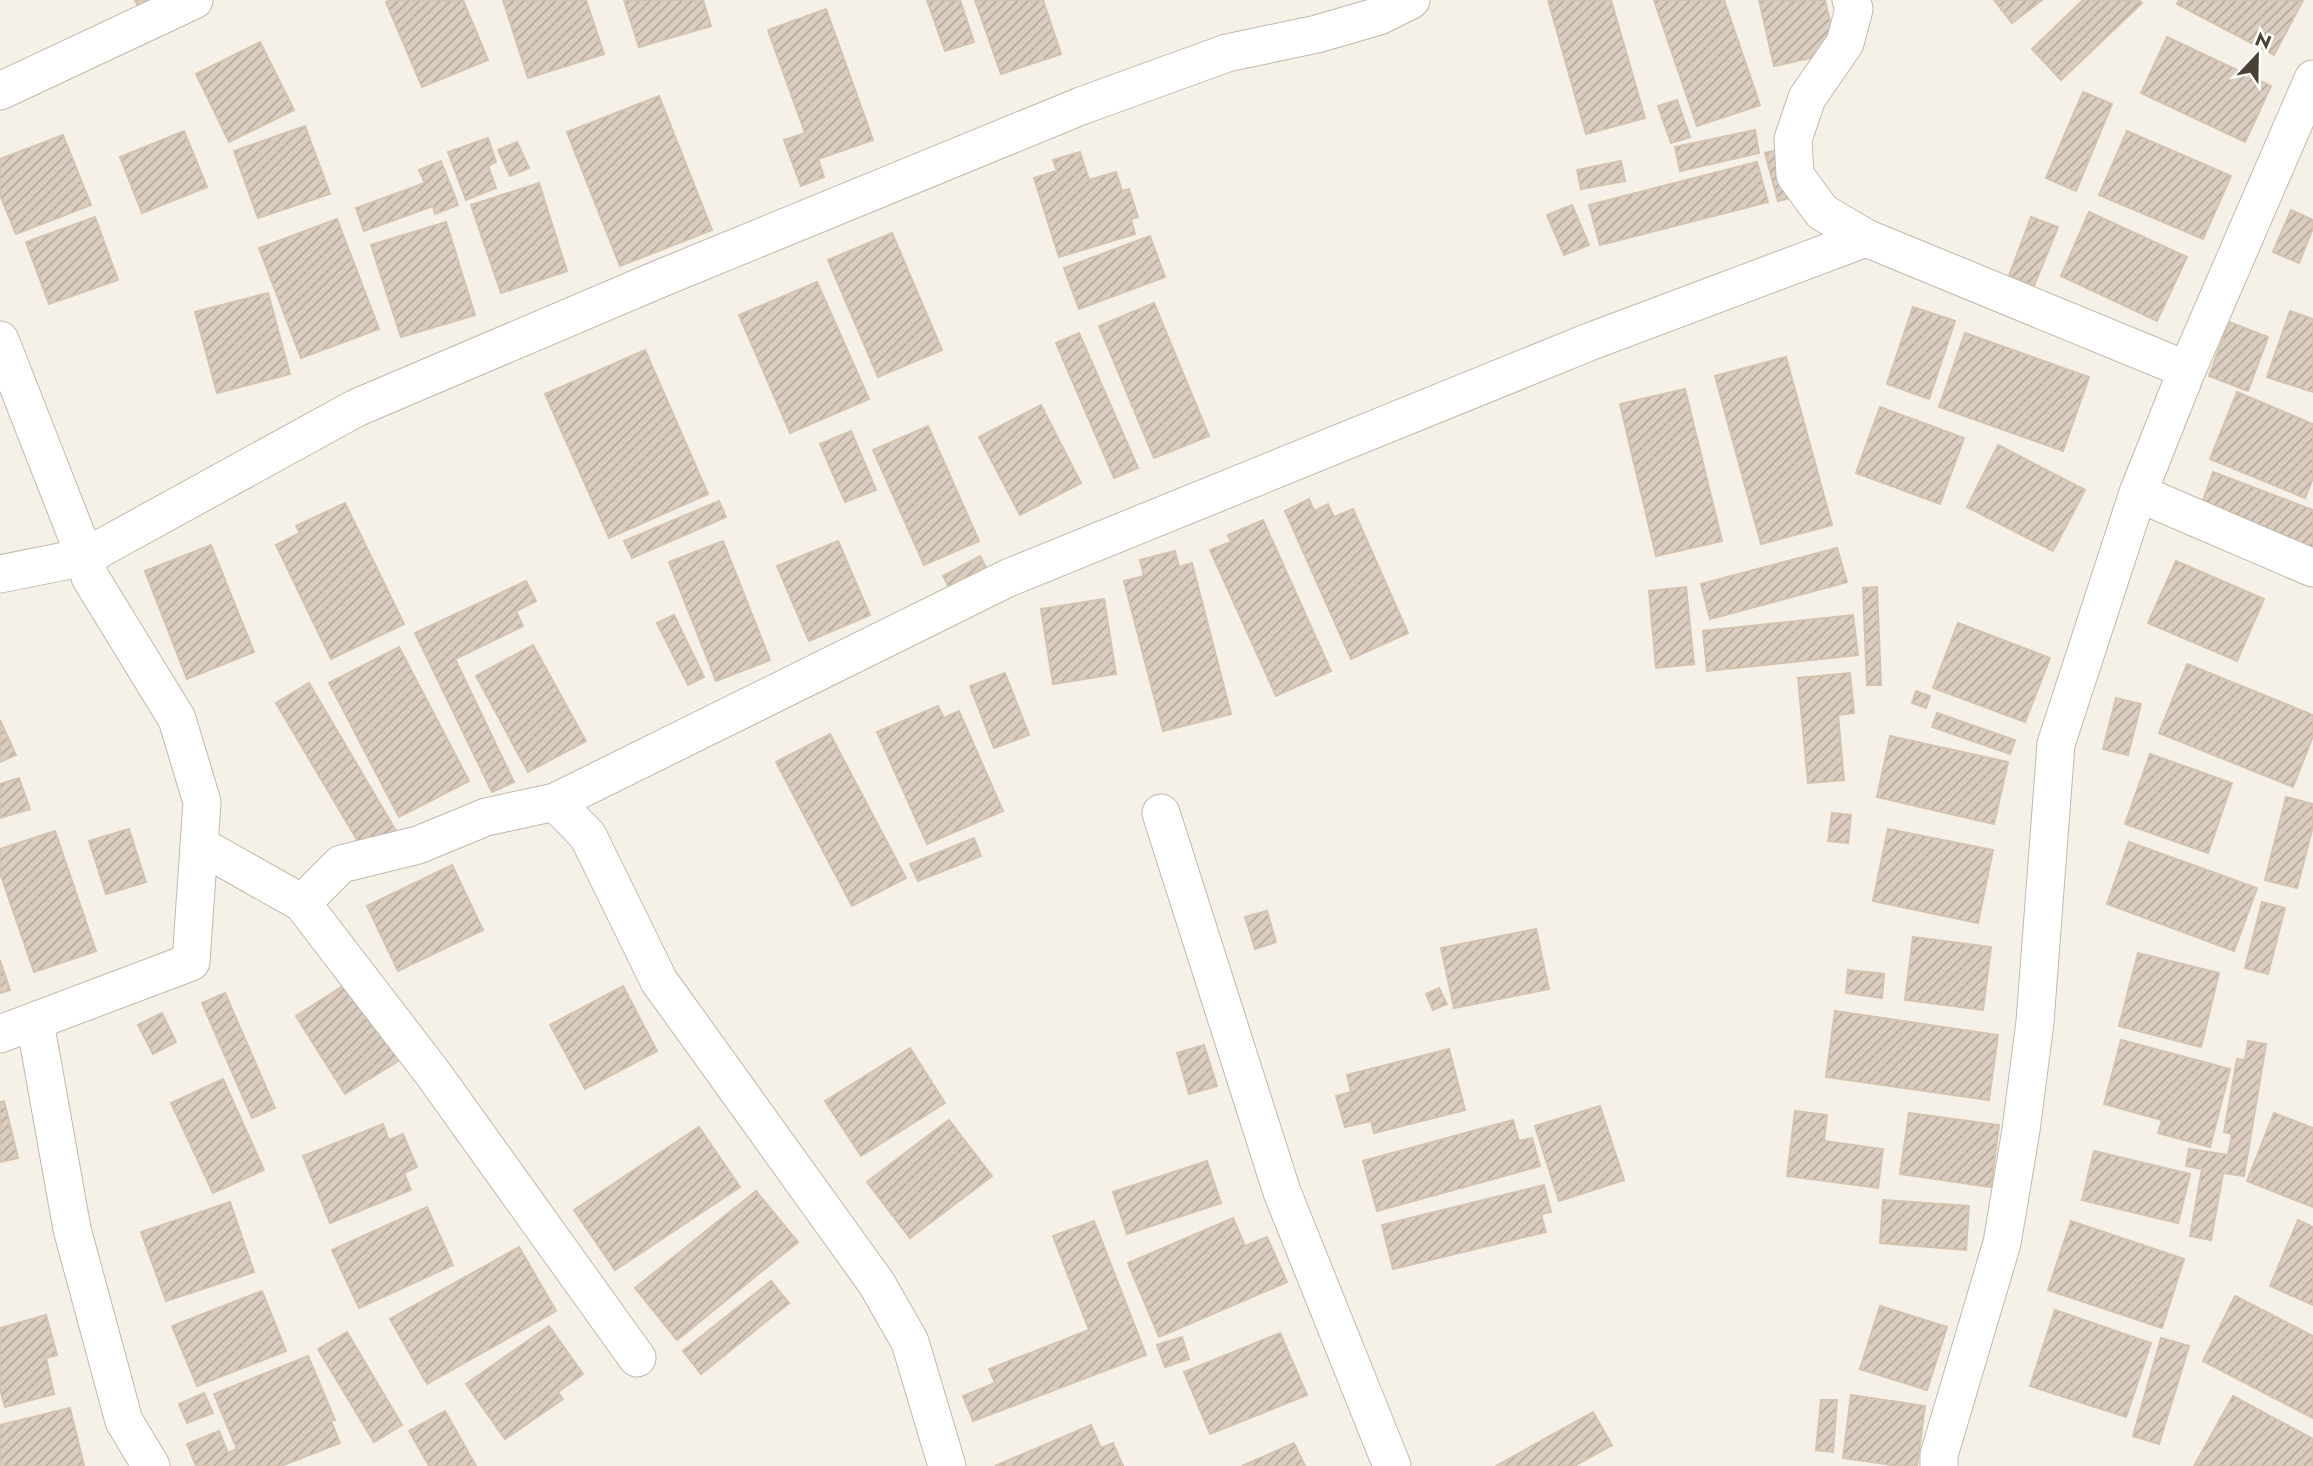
<svg xmlns="http://www.w3.org/2000/svg" width="2313" height="1466" font-family="Jost,sans-serif">
	<style>
		.building { fill: url(#building-hatch); stroke: #d3c3af; stroke-width: 2 }
		.lines { fill: none; stroke-linecap: round; stroke-linejoin: round }
		.street-casing { stroke: #c2b8aa; stroke-width: 39 }
		.street { stroke: #fff; stroke-width: 37 }
	</style>
	<defs>
		<pattern id="building-hatch" width="6" height="6" patternUnits="userSpaceOnUse" patternTransform="scale(1.75)"><rect width="6" height="6" fill="#dbcec0"/><path d="M-1 1l2-2M0 6l6-6M5 7l2-2" fill="none" stroke="#b4a99d"/></pattern>
	</defs>
	<rect width="100%" height="100%" fill="#f5f1e8"/>
	<g class="building">
		<polygon points="135,0 164,0 141,12"/>
		<polygon points="391,0 463,0 488,60 422,87 386,2"/>
		<polygon points="503,0 586,0 604,54 528,78"/>
		<polygon points="624,0 703,0 711,26 639,47"/>
		<polygon points="927,0 960,0 974,42 945,51"/>
		<polygon points="975,0 1043,0 1061,54 1001,74"/>
		<polygon points="1548,0 1611,0 1645,118 1586,134"/>
		<polygon points="1654,0 1724,0 1760,105 1697,126"/>
		<polygon points="1759,0 1825,0 1837,52 1774,66"/>
		<polygon points="1994,0 2042,0 2012,23"/>
		<polygon points="2083,0 2139,0 2142,3 2061,80 2032,49"/>
		<polygon points="2179,0 2303,0 2274,55 2177,4"/>
		<polygon points="826,9 873,140 818,159 824,177 801,186 784,140 805,133 768,30"/>
		<polygon points="2167,37 2271,86 2245,142 2141,93"/>
		<polygon points="260,42 294,110 229,142 196,74"/>
		<polygon points="2083,92 2112,104 2076,191 2046,178"/>
		<polygon points="659,96 712,230 620,266 567,132"/>
		<polygon points="1677,100 1690,137 1671,143 1658,106"/>
		<polygon points="305,126 330,194 258,218 234,151"/>
		<polygon points="1755,130 1759,153 1680,171 1675,147"/>
		<polygon points="184,131 207,187 142,213 120,157"/>
		<polygon points="2127,131 2231,176 2203,239 2099,195"/>
		<polygon points="63,135 91,205 16,234 0,195 0,159"/>
		<polygon points="488,138 496,162 488,166 496,188 466,200 448,152"/>
		<polygon points="517,142 529,168 510,176 498,150"/>
		<polygon points="1785,148 1798,196 1778,201 1765,153"/>
		<polygon points="1080,152 1089,180 1116,172 1122,191 1129,189 1138,217 1131,219 1135,234 1059,257 1034,178 1057,171 1053,160"/>
		<polygon points="441,161 458,205 435,214 433,206 364,231 356,208 425,183 419,170"/>
		<polygon points="1621,161 1625,181 1581,189 1577,170"/>
		<polygon points="1757,162 1768,202 1600,245 1589,205"/>
		<polygon points="539,183 567,271 501,293 471,205"/>
		<polygon points="1572,205 1589,245 1564,255 1547,215"/>
		<polygon points="2291,210 2313,220 2313,228 2299,263 2273,252"/>
		<polygon points="2089,212 2187,257 2157,321 2061,276"/>
		<polygon points="95,217 118,280 49,304 26,242"/>
		<polygon points="2031,217 2058,227 2034,286 2009,276"/>
		<polygon points="337,219 379,329 301,358 259,248"/>
		<polygon points="446,222 475,315 401,337 371,245"/>
		<polygon points="892,233 942,350 878,377 828,260"/>
		<polygon points="1150,236 1165,277 1079,309 1064,268"/>
		<polygon points="817,282 869,399 790,433 739,315"/>
		<polygon points="268,293 290,374 217,393 195,312"/>
		<polygon points="1154,303 1209,436 1154,458 1099,326"/>
		<polygon points="1913,307 1955,321 1929,399 1887,384"/>
		<polygon points="2290,311 2313,319 2313,392 2267,377"/>
		<polygon points="2229,322 2268,337 2248,391 2209,376"/>
		<polygon points="1079,333 1138,468 1114,478 1056,343"/>
		<polygon points="1965,333 2089,377 2063,451 1939,407"/>
		<polygon points="645,350 708,494 609,538 545,394"/>
		<polygon points="1786,357 1832,525 1761,544 1715,376"/>
		<polygon points="1685,389 1722,541 1656,556 1620,404"/>
		<polygon points="2237,392 2313,424 2313,478 2305,498 2210,459"/>
		<polygon points="1041,405 1081,483 1020,515 979,437"/>
		<polygon points="1880,407 1964,438 1940,504 1856,473"/>
		<polygon points="928,426 979,541 924,565 873,450"/>
		<polygon points="851,431 876,490 845,502 820,444"/>
		<polygon points="1998,445 2085,490 2053,551 1967,507"/>
		<polygon points="2213,472 2313,510 2313,549 2201,506"/>
		<polygon points="1309,499 1314,511 1328,504 1334,517 1353,509 1408,633 1351,659 1285,511"/>
		<polygon points="719,501 726,517 632,558 624,541"/>
		<polygon points="345,503 404,624 331,659 276,545 300,533 296,526"/>
		<polygon points="1263,520 1331,671 1276,696 1210,550 1231,542 1228,535"/>
		<polygon points="723,541 770,660 716,681 669,562"/>
		<polygon points="838,541 870,615 809,641 777,566"/>
		<polygon points="211,545 254,652 187,679 145,571"/>
		<polygon points="1837,548 1847,582 1710,619 1701,584"/>
		<polygon points="1175,551 1179,567 1192,563 1231,714 1163,731 1124,581 1144,576 1140,560"/>
		<polygon points="980,556 990,575 953,595 943,576"/>
		<polygon points="2176,561 2264,599 2237,661 2148,623"/>
		<polygon points="526,581 536,601 516,611 523,626 455,659 514,782 492,792 415,633"/>
		<polygon points="1686,587 1694,664 1656,668 1649,591"/>
		<polygon points="1877,587 1881,685 1867,685 1863,588"/>
		<polygon points="1104,599 1116,674 1053,684 1041,609"/>
		<polygon points="674,615 704,677 688,685 657,623"/>
		<polygon points="1853,615 1858,655 1707,671 1703,631"/>
		<polygon points="1958,623 2050,658 2025,722 1933,688"/>
		<polygon points="533,645 586,741 528,772 476,676"/>
		<polygon points="399,647 469,781 399,817 329,683"/>
		<polygon points="2187,664 2313,715 2313,736 2293,787 2159,733"/>
		<polygon points="1005,673 1029,735 994,748 970,686"/>
		<polygon points="1850,673 1854,713 1838,715 1844,780 1808,783 1798,678"/>
		<polygon points="309,683 396,831 363,850 276,703"/>
		<polygon points="1916,691 1930,696 1926,708 1912,703"/>
		<polygon points="2116,698 2141,704 2128,755 2103,749"/>
		<polygon points="938,706 944,718 959,711 1003,811 927,844 877,732"/>
		<polygon points="1937,713 2015,740 2010,754 1932,727"/>
		<polygon points="0,720 16,755 0,762"/>
		<polygon points="830,734 906,878 852,906 776,762"/>
		<polygon points="1890,736 2008,762 1994,824 1877,797"/>
		<polygon points="2150,754 2232,783 2208,853 2125,824"/>
		<polygon points="19,778 30,809 0,818 0,784"/>
		<polygon points="2286,797 2313,804 2313,826 2297,888 2265,880"/>
		<polygon points="1832,813 1851,815 1848,843 1828,841"/>
		<polygon points="129,829 146,882 106,894 89,841"/>
		<polygon points="1888,829 1993,850 1978,923 1873,901"/>
		<polygon points="55,831 96,951 34,972 0,873 0,849"/>
		<polygon points="974,838 981,856 918,881 910,864"/>
		<polygon points="2129,842 2257,888 2234,951 2107,904"/>
		<polygon points="452,865 483,930 398,971 367,906"/>
		<polygon points="2262,902 2285,908 2268,974 2245,968"/>
		<polygon points="1267,911 1276,942 1255,949 1245,917"/>
		<polygon points="1536,929 1549,989 1454,1008 1441,948"/>
		<polygon points="1913,937 1991,947 1983,1010 1905,1000"/>
		<polygon points="2138,953 2219,973 2201,1047 2119,1026"/>
		<polygon points="0,960 10,990 0,993"/>
		<polygon points="1848,970 1884,974 1882,998 1846,993"/>
		<polygon points="354,979 403,1058 345,1094 296,1016"/>
		<polygon points="623,986 657,1051 585,1089 550,1025"/>
		<polygon points="1439,988 1447,1004 1433,1010 1426,994"/>
		<polygon points="225,993 275,1108 252,1118 202,1003"/>
		<polygon points="1835,1011 1998,1035 1989,1100 1826,1077"/>
		<polygon points="162,1013 176,1042 153,1054 138,1025"/>
		<polygon points="2121,1040 2230,1069 2210,1147 2158,1133 2162,1120 2104,1104"/>
		<polygon points="2248,1041 2266,1044 2244,1176 2223,1173 2211,1240 2190,1236 2202,1169 2186,1166 2189,1149 2228,1155 2232,1134 2224,1132 2237,1059 2245,1060"/>
		<polygon points="1204,1045 1217,1086 1189,1094 1177,1053"/>
		<polygon points="910,1048 945,1103 861,1156 825,1101"/>
		<polygon points="1449,1049 1465,1110 1374,1133 1371,1121 1345,1127 1336,1096 1351,1092 1347,1075"/>
		<polygon points="223,1079 264,1170 213,1193 171,1103"/>
		<polygon points="4,1101 18,1158 0,1162 0,1102"/>
		<polygon points="1600,1106 1624,1180 1559,1201 1535,1126"/>
		<polygon points="1795,1111 1827,1115 1824,1141 1883,1149 1878,1188 1787,1176"/>
		<polygon points="1909,1113 1999,1125 1991,1187 1900,1174"/>
		<polygon points="2274,1113 2313,1128 2313,1207 2247,1181"/>
		<polygon points="949,1120 992,1176 910,1238 867,1182"/>
		<polygon points="1513,1120 1519,1141 1532,1138 1540,1166 1377,1211 1363,1161"/>
		<polygon points="383,1124 389,1140 403,1134 417,1167 404,1173 411,1190 330,1223 303,1156"/>
		<polygon points="699,1127 740,1187 615,1270 574,1210"/>
		<polygon points="2094,1151 2190,1174 2178,1223 2082,1200"/>
		<polygon points="1207,1161 1221,1203 1127,1234 1113,1192"/>
		<polygon points="1544,1185 1551,1212 1541,1214 1546,1232 1393,1269 1382,1225"/>
		<polygon points="756,1191 798,1242 677,1340 635,1288"/>
		<polygon points="1883,1200 1969,1206 1966,1250 1880,1243"/>
		<polygon points="230,1202 254,1272 166,1301 141,1232"/>
		<polygon points="427,1207 453,1265 359,1308 332,1250"/>
		<polygon points="1233,1218 1245,1246 1267,1237 1287,1282 1159,1337 1128,1263"/>
		<polygon points="2298,1220 2313,1227 2313,1305 2270,1286"/>
		<polygon points="1094,1221 1146,1355 973,1421 963,1396 995,1383 989,1369 1089,1330 1053,1236"/>
		<polygon points="2071,1221 2184,1259 2162,1328 2048,1290"/>
		<polygon points="519,1247 556,1311 427,1384 390,1319"/>
		<polygon points="771,1281 789,1303 701,1374 683,1351"/>
		<polygon points="262,1291 286,1351 197,1386 172,1326"/>
		<polygon points="2235,1296 2313,1336 2313,1418 2203,1361"/>
		<polygon points="1880,1306 1947,1327 1927,1390 1860,1369"/>
		<polygon points="2055,1310 2151,1343 2126,1417 2030,1386"/>
		<polygon points="46,1315 57,1355 46,1358 54,1394 5,1407 0,1390 0,1328"/>
		<polygon points="549,1326 583,1374 558,1392 563,1399 505,1439 466,1384"/>
		<polygon points="347,1332 402,1425 374,1442 318,1349"/>
		<polygon points="1280,1333 1307,1395 1210,1434 1184,1372"/>
		<polygon points="1182,1337 1189,1359 1165,1367 1157,1345"/>
		<polygon points="2161,1338 2189,1346 2159,1444 2133,1436"/>
		<polygon points="308,1356 335,1420 331,1421 340,1443 281,1466 196,1466 187,1444 219,1431 228,1453 237,1449 214,1394"/>
		<polygon points="204,1393 213,1413 187,1423 179,1404"/>
		<polygon points="1851,1395 1925,1406 1917,1466 1899,1466 1843,1458"/>
		<polygon points="2233,1396 2313,1439 2312,1466 2194,1466"/>
		<polygon points="1821,1400 1837,1400 1833,1452 1816,1450"/>
		<polygon points="70,1408 84,1466 0,1466 0,1425"/>
		<polygon points="445,1411 476,1466 429,1466 409,1431"/>
		<polygon points="1593,1412 1612,1445 1574,1466 1496,1466"/>
		<polygon points="1091,1425 1101,1448 1113,1443 1123,1466 995,1466"/>
		<polygon points="1294,1443 1305,1466 1242,1466"/>
	</g>
	<g class="lines">
		<defs>
			<g id="street">
				<polyline points="1851,0 1854,9 1845,43 1807,98 1793,139 1795,175 1822,212 1866,238 2187,370"/>
				<polyline points="0,91 194,0"/>
				<polyline points="0,340 85,557 90,577 177,719 202,802 191,962 0,1034"/>
				<polyline points="2138,493 2313,568"/>
				<polyline points="0,574 85,557 356,408 664,277 1081,106 1227,53 1317,34 1379,16 1411,0"/>
				<polyline points="555,802 1008,578 1589,342 1866,238"/>
				<polyline points="1161,813 1282,1192 1392,1466"/>
				<polyline points="199,845 302,903 341,864 418,845 486,817 555,802 588,836 659,981 877,1284 910,1342 947,1466"/>
				<polyline points="302,903 434,1075 637,1358"/>
				<polyline points="35,1022 72,1229 124,1421 151,1466"/>
				<polyline points="1939,1466 1939,1455 2002,1243 2021,1130 2035,1022 2056,744 2138,493 2187,370 2313,79"/>
			</g>
		</defs>
		<use href="#street" class="street-casing"/>
		<use href="#street" class="street"/>
	</g>
	<g transform="translate(2257 56) rotate(22)" stroke="#ffffff" stroke-width="5" paint-order="stroke">
	<path d="M0-5L12 26L0 18L-12 26Z" fill="#4a4136"/>
	<text y="-10" font-size="19" font-weight="bold" text-anchor="middle" fill="#4a4136">N</text>
	</g>
</svg>
